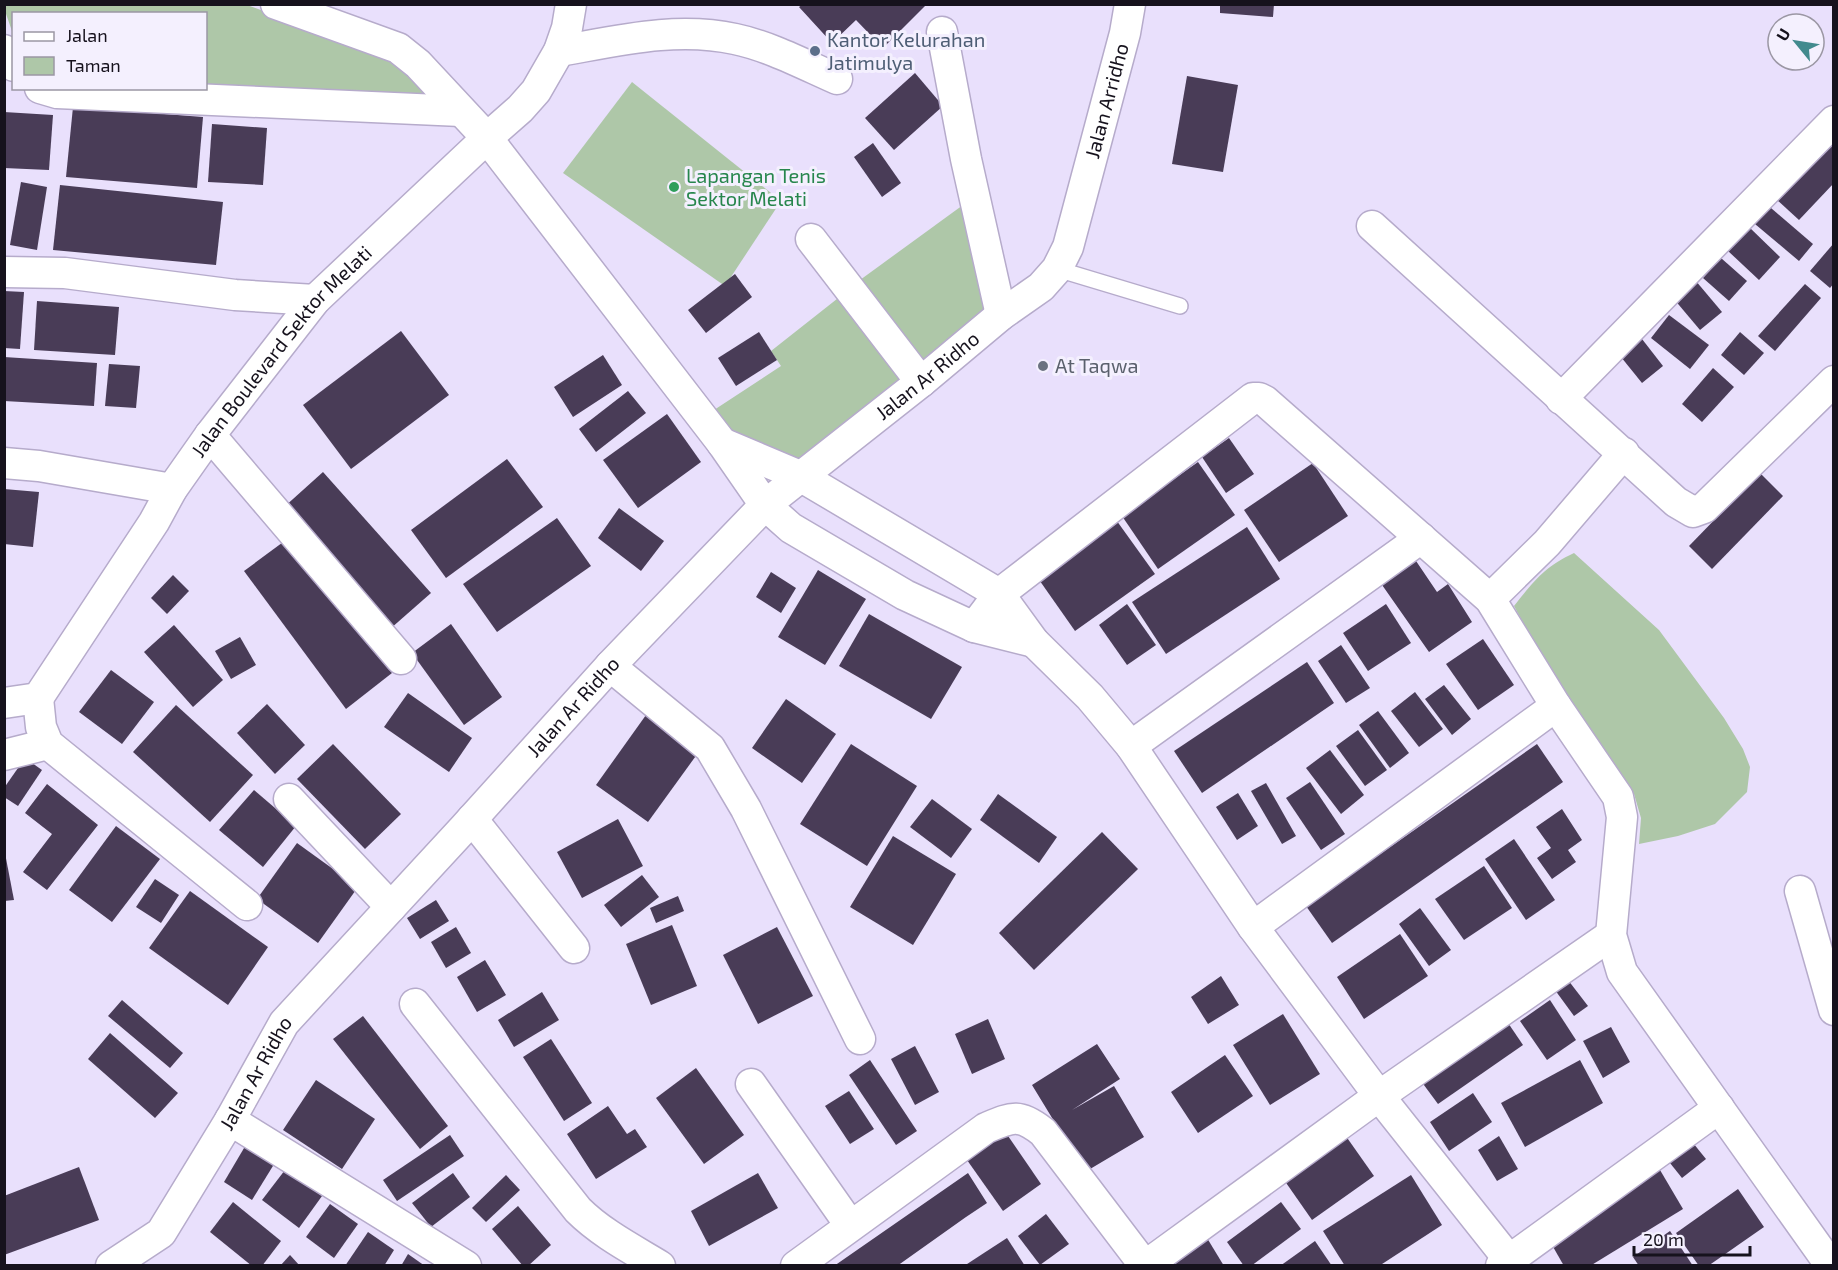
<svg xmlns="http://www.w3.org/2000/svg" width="1838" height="1270" font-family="'Exo 2',sans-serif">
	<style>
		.green { fill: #aec7a8 }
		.building { fill: #493c57 }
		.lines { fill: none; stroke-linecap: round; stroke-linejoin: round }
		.service-casing { stroke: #b6abcb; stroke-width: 18 }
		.minor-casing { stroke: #b6abcb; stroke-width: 33 }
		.service { stroke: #fff; stroke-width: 15 }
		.minor { stroke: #fff; stroke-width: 30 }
		.service-dot { fill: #5c6f8a; stroke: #f4f0fe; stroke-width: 2 }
		.leisure-dot { fill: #2e9e5b; stroke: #f4f0fe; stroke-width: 2 }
		.worship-dot { fill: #6b7280; stroke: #f4f0fe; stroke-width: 2 }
		.labels { text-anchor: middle; stroke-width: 6; stroke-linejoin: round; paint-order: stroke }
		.service-label { font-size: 20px; fill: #4e5e75; stroke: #f4f0fe; text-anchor: start }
		.street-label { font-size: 20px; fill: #16121d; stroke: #f4f0fe }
		.leisure-label { font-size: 20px; fill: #27864d; stroke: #f4f0fe; text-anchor: start }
		.worship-label { font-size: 20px; fill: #5b616d; stroke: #f4f0fe; text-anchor: start }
	</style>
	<rect width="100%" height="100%" fill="#e9e0fc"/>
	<g class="green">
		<polygon points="5,4 247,5 391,58 428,96 206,87 206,14 14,14 13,34 5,11"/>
		<polygon points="632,82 781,201 725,286 563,173"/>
		<polygon points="963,205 991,312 923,365 860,280"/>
		<polygon points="842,295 902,380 802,461 728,430 714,410 781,366 771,351"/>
		<path d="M1574,553l85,77 65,88 19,31 7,18 -3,25 -32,32 -37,12 -39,8 2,-26 -7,-24 -40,-54 -25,-42 -22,-31 -33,-61c20,-25 30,-39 60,-53z"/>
	</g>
	<g class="building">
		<polygon points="803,4 927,4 883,48 856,20 832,43 799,7"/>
		<polygon points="1220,4 1274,4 1273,17 1220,13"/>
		<polygon points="915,73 943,106 894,150 865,118"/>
		<polygon points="1187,76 1238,85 1223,172 1172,164"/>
		<polygon points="73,107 203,117 197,188 66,177"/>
		<polygon points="4,112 53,115 49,170 4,168"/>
		<polygon points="212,124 267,128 263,185 208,182"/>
		<polygon points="1834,137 1834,183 1799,220 1776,199"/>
		<polygon points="873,143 901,183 882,197 854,157"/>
		<polygon points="21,182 47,187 37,250 10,245"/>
		<polygon points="60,185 223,202 216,265 53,250"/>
		<polygon points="1764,202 1813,244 1799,261 1749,219"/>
		<polygon points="1749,227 1780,257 1759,280 1727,250"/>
		<polygon points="1834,243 1834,283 1830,288 1810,271"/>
		<polygon points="1721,258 1747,281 1729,301 1703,278"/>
		<polygon points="735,274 752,297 706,333 688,310"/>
		<polygon points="1690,274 1722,312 1700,330 1668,292"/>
		<polygon points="1805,284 1821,298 1775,351 1758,336"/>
		<polygon points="4,291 24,292 20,349 4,348"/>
		<polygon points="37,301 119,307 115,355 34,350"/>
		<polygon points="1669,315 1709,345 1690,369 1651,338"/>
		<polygon points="401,331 449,395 351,469 303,405"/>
		<polygon points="759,332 777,360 736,386 718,358"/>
		<polygon points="1740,332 1764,353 1744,375 1721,355"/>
		<polygon points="1642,339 1663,366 1642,383 1621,357"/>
		<polygon points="603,355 622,385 573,417 554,387"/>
		<polygon points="4,357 97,363 94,406 4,401"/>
		<polygon points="109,364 140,366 136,408 105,406"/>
		<polygon points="1713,368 1734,387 1702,422 1682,404"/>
		<polygon points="628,391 646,413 596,452 579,429"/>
		<polygon points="667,414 701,462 638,508 603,460"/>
		<polygon points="1229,438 1254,474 1226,493 1202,457"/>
		<polygon points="507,459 543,507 446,578 411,530"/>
		<polygon points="1198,462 1235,515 1158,569 1122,516"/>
		<polygon points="1313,463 1348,516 1279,562 1244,510"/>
		<polygon points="323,472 431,593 390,629 283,508"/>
		<polygon points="1760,473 1783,496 1712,569 1689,546"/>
		<polygon points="4,489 39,492 33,547 4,544"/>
		<polygon points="619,508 664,541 641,571 598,538"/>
		<polygon points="1114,517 1155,574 1075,631 1035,574"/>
		<polygon points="557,518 591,566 497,632 463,584"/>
		<polygon points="1247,527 1280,579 1166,654 1132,602"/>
		<polygon points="290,537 392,673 346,709 244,571"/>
		<polygon points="1414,558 1437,592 1448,584 1472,622 1429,652 1380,582"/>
		<polygon points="818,570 866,599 825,665 778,637"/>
		<polygon points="771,572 796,588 781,613 756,597"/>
		<polygon points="173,575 189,591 167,614 151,598"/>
		<polygon points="1127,604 1156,645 1127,665 1099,625"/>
		<polygon points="1386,604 1411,643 1368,671 1343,633"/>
		<polygon points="869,614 962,667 931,719 839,666"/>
		<polygon points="451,624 502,697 464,725 412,653"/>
		<polygon points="174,625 223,680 193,707 144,652"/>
		<polygon points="240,637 256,665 231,679 215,651"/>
		<polygon points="1483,639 1514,685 1478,710 1446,664"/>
		<polygon points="1341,645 1370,688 1346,703 1318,661"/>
		<polygon points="1307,662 1334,703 1202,793 1174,751"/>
		<polygon points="111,670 154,702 122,744 79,712"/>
		<polygon points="1444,685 1471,719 1452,735 1425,699"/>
		<polygon points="1415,692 1443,729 1419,747 1391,711"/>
		<polygon points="408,693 472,738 449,772 384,727"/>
		<polygon points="786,699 836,734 802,783 752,748"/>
		<polygon points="267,704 305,745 275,774 237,733"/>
		<polygon points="176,705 253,775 210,822 133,752"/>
		<polygon points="1378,711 1409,753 1390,768 1359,725"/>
		<polygon points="646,715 698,753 648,822 596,785"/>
		<polygon points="1358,730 1387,770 1365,786 1336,746"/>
		<polygon points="333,744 401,814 365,849 297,779"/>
		<polygon points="851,744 917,786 867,866 800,824"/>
		<polygon points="1537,744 1563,782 1332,943 1306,906"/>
		<polygon points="1330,750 1364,795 1341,814 1306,768"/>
		<polygon points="25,758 42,770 18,806 4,797 4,788"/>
		<polygon points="1310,782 1345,834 1321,850 1286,798"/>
		<polygon points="1266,783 1296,836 1282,844 1251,791"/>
		<polygon points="47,784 98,825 47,890 23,872 52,834 25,813"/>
		<polygon points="254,790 296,826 263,867 219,830"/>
		<polygon points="1238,793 1258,826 1237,840 1216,807"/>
		<polygon points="998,794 1057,837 1039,863 980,820"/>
		<polygon points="932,799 972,829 951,858 910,827"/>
		<polygon points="1562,809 1582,840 1568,850 1576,862 1552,879 1537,858 1551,848 1536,827"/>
		<polygon points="618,819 643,866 582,898 557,852"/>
		<polygon points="116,826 160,859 112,922 69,890"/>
		<polygon points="1102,832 1138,869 1034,970 999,933"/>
		<polygon points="893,836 956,874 913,945 850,907"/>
		<polygon points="1514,839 1555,900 1526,920 1485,859"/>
		<polygon points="297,843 358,887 318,943 257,899"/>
		<polygon points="4,848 14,900 4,901"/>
		<polygon points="1484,866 1512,908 1464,940 1435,899"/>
		<polygon points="642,875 659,897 621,927 604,905"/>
		<polygon points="155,879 179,895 161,923 136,907"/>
		<polygon points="190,891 268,947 228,1005 149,948"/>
		<polygon points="678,896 684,911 656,923 650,908"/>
		<polygon points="436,900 449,921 420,939 407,918"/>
		<polygon points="1420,908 1451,950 1429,966 1399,924"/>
		<polygon points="672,925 697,986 651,1005 626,944"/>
		<polygon points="456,927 471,953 446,968 431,942"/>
		<polygon points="777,927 813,996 758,1024 723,955"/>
		<polygon points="1400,934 1428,976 1364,1019 1337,977"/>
		<polygon points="485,960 506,995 477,1012 457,977"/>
		<polygon points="1221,976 1239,1005 1208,1024 1191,997"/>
		<polygon points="1568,980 1588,1006 1574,1016 1555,990"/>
		<polygon points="542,992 559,1020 514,1047 498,1020"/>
		<polygon points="122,1000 183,1053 170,1068 108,1016"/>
		<polygon points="1550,1000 1576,1040 1547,1060 1520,1021"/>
		<polygon points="1283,1014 1320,1074 1270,1105 1233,1045"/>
		<polygon points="363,1016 448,1126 420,1149 333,1039"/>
		<polygon points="1504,1017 1523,1045 1438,1104 1418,1077"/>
		<polygon points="988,1019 1005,1059 972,1074 955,1034"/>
		<polygon points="1611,1027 1630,1062 1603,1078 1583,1041"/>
		<polygon points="110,1033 178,1093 155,1118 88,1059"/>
		<polygon points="551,1039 592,1103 564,1121 523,1057"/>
		<polygon points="1097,1044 1120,1079 1072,1110 1114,1086 1144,1137 1085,1172 1032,1085"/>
		<polygon points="915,1046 939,1092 915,1105 891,1059"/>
		<polygon points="1225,1055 1253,1096 1198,1133 1171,1092"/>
		<polygon points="870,1060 917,1131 896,1145 849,1075"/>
		<polygon points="1580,1060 1603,1103 1525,1147 1501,1103"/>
		<polygon points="696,1068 744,1135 704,1164 656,1098"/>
		<polygon points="316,1080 375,1119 342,1169 283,1130"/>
		<polygon points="849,1091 874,1129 850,1144 825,1106"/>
		<polygon points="1473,1093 1492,1122 1449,1151 1430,1122"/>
		<polygon points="608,1106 627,1134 635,1129 647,1147 596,1179 567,1134"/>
		<polygon points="1343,1132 1374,1176 1312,1220 1282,1177"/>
		<polygon points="1006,1133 1041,1184 1003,1211 967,1160"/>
		<polygon points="450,1135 464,1156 397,1201 383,1180"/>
		<polygon points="1499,1136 1518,1169 1497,1181 1478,1150"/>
		<polygon points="1689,1138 1706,1159 1682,1178 1666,1158"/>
		<polygon points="247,1143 276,1161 252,1200 224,1182"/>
		<polygon points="79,1167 99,1220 4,1255 4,1196"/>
		<polygon points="285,1170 322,1196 299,1228 262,1200"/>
		<polygon points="1660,1170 1683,1209 1590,1266 1564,1266 1548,1238"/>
		<polygon points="453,1173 470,1197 431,1227 412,1203"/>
		<polygon points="758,1173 778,1208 709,1246 691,1211"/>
		<polygon points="968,1173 987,1203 966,1217 897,1266 834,1266"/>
		<polygon points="506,1175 520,1190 486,1222 472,1208"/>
		<polygon points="1411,1175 1442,1225 1379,1266 1345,1266 1323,1231"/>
		<polygon points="1738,1189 1764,1227 1708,1266 1699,1266 1676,1233"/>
		<polygon points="233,1202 281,1241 262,1266 252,1266 210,1232"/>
		<polygon points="1281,1202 1301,1229 1251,1266 1244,1266 1227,1242"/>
		<polygon points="330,1204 358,1224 334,1258 306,1237"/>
		<polygon points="518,1206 551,1245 528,1266 523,1266 492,1229"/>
		<polygon points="1046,1214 1069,1244 1040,1265 1018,1236"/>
		<polygon points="1670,1231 1693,1266 1639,1266 1633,1257"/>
		<polygon points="368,1232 394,1250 384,1266 345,1266"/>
		<polygon points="1007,1238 1025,1266 964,1266 987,1251"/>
		<polygon points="1207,1238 1224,1266 1174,1266 1171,1261"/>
		<polygon points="1315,1241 1332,1266 1280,1266"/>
		<polygon points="408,1254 425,1266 401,1266"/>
		<polygon points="290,1255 300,1266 280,1266"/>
	</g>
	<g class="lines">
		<defs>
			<polyline id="service" points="1057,269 1180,306"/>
			<g id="minor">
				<polyline points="276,4 398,48 418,64 487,138 722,443 765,505 791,528 905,595 974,627 1034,642"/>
				<polyline points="942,32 966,159 1001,315"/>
				<polyline points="4,50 14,66"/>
				<path d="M559,51c58,-10 117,-25 176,-12 34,7 70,26 102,40"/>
				<polyline points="40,88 57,93 461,111"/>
				<polyline points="1372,226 1676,502 1693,512 1704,508 1834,381"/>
				<polyline points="811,239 921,382"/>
				<polyline points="4,272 65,273 235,295 315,300"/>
				<polyline points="1561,399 1834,121"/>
				<polyline points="210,435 401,659"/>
				<polyline points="722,443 800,476 999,594 1034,642 1090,697 1131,746 1253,927 1379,1096 1514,1266"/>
				<polyline points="4,463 39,466 172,489"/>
				<polyline points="1490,599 1547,543 1624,453"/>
				<polyline points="974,627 999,594 1253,398 1259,398 1265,401 1490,599 1556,706 1618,797 1622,817 1611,935 1622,972 1831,1266"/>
				<polyline points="610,666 710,748 746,809 860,1039"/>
				<polyline points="38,698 41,727 48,744 247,905"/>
				<path id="s1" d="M4,703l34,-5 116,-176 18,-33 38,-54 105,-135 172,-162 33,-29 16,-18 23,-40 8,-23 4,-24"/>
				<polyline points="1131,746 1421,538"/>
				<polyline points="4,755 48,744"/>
				<polyline points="289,799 391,907"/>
				<polyline points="472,819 574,948"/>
				<polyline points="1800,891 1834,1010"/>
				<polyline points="1253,927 1556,706"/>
				<path d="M415,1004l163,206c23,23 54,39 82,56"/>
				<polyline points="751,1084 850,1225"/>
				<polyline points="230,1120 466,1266"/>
				<path id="s2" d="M111,1266l50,-33 69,-113 54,-97 180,-195 146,-162 155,-161 156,-123 80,-67 40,-28 16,-18 11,-22 57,-214 5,-29"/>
				<path d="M796,1266l190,-138c26,-11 33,-15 57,4l102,134"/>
				<polyline points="1145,1266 1379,1096 1611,935"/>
				<polyline points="1501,1266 1719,1108"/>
			</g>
		</defs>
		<use href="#service" class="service-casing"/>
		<use href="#minor" class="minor-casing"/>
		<use href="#service" class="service"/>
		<use href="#minor" class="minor"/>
	</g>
	<circle class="service-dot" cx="815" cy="51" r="6"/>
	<circle class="leisure-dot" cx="674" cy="187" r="6"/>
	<circle class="worship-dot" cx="1043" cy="366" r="6"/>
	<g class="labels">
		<g class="service-label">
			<text x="827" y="47">Kantor Kelurahan<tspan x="827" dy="23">Jatimulya</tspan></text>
		</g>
		<g class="street-label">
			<text dy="7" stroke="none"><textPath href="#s2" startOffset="1562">Jalan Arridho</textPath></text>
			<text dy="7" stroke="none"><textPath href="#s1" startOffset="459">Jalan Boulevard Sektor Melati</textPath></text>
			<text dy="7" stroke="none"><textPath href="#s2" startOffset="1218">Jalan Ar Ridho</textPath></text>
			<text dy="7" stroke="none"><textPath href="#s2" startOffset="732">Jalan Ar Ridho</textPath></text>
			<text dy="7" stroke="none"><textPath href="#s2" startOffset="246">Jalan Ar Ridho</textPath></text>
		</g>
		<g class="leisure-label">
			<text x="686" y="183">Lapangan Tenis<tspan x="686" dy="23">Sektor Melati</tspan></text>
		</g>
		<g class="worship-label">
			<text x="1055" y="373">At Taqwa</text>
		</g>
	</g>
	<rect width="1838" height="1270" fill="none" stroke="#16121d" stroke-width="12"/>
	<rect x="12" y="12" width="195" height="78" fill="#f4f0fe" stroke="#9b97a4" stroke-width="1.5"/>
	<rect x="24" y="32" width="30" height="9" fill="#ffffff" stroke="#9b97a4" stroke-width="1.5"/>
	<text x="66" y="42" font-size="18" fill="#16121d">Jalan</text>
	<rect x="24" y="57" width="30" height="18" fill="#aec7a8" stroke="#9b97a4" stroke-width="1.5"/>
	<text x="66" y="72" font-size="18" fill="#16121d">Taman</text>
	<g transform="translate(1796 42) rotate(300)"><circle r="28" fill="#f4f0fe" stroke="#9b97a4" stroke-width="1.5"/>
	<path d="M0-4.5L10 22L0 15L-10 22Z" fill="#428a8e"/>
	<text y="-9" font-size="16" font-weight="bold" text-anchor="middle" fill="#16121d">U</text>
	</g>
	<path d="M1634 1246v9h116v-9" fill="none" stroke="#16121d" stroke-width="3"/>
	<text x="1643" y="1246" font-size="18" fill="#16121d" stroke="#f4f0fe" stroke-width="4.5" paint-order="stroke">20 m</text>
</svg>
